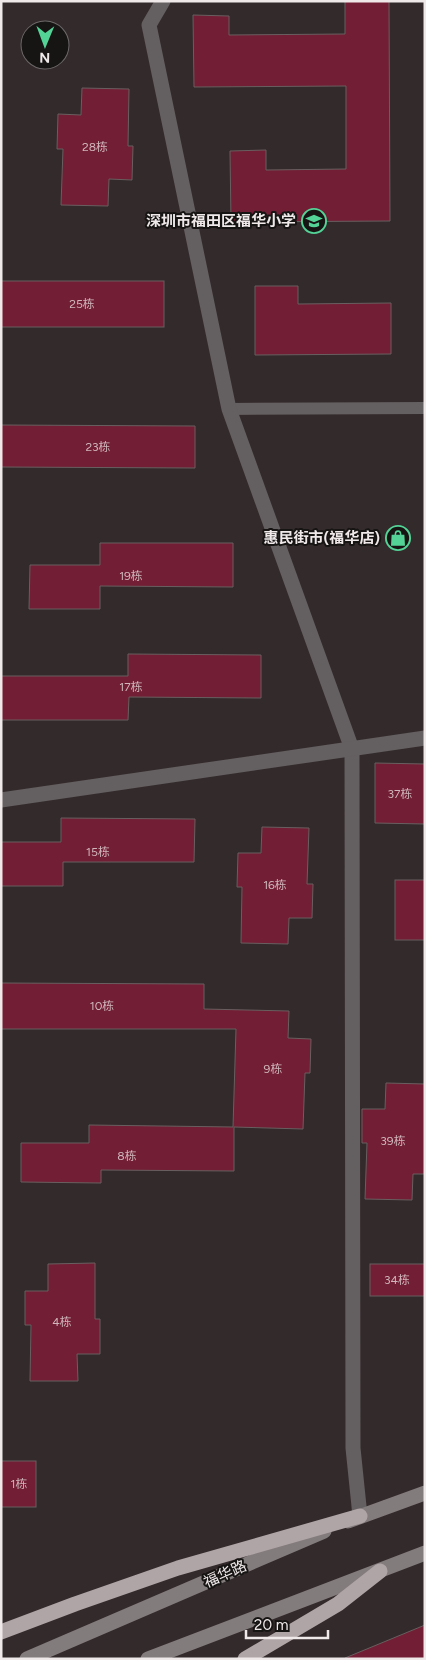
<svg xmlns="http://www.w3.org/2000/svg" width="426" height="1660" font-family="Figtree,'Noto Sans SC',sans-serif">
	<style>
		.building { fill: #721e34; stroke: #695f60 }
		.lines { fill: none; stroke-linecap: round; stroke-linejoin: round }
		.lane { stroke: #645f60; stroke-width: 12 }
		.street { stroke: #645f60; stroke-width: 15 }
		.secondary { stroke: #837c7c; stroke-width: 15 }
		.highway { stroke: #b0a5a6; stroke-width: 15 }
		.labels { text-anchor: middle; stroke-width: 4; stroke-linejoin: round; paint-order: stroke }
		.number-label { font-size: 12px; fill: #d0b6bc }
		.poi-label { font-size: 15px; font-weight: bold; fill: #efe9ea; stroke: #171414; text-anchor: end }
		.street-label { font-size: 15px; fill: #efe9ea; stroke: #171414 }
	</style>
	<rect width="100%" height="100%" fill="#332a2b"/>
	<g class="building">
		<polygon points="345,1 389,1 390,221 231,222 230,151 266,150 266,170 346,169 346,86 194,87 193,15 229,16 229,35 345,34"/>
		<polygon points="82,88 129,89 128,146 133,146 132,180 109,179 108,206 61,205 63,149 57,149 58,114 81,115"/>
		<rect x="1" y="281" width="163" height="46"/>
		<polygon points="255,286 298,286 298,304 391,303 391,354 255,355"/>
		<polygon points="1,425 195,426 195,468 1,467"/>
		<polygon points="100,543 233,543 233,587 100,586 100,609 29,609 30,565 100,565"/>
		<polygon points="128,654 261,655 261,698 129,697 128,720 1,720 1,676 128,676"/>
		<polygon points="375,763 425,764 425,824 375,823"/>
		<polygon points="61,818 195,819 194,862 63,862 63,886 1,886 1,842 61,842"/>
		<polygon points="262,827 309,828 307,884 313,884 312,918 289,918 288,944 241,943 242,887 237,887 238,853 261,853"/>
		<rect x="395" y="880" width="30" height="60"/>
		<polygon points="1,983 204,984 204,1009 289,1011 288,1038 311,1039 310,1073 305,1073 303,1129 234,1127 234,1171 101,1170 101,1183 21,1182 21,1143 89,1143 89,1125 233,1127 236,1029 1,1029"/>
		<polygon points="386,1083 425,1084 425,1174 413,1174 412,1200 365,1199 367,1143 362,1143 362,1109 385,1109"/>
		<polygon points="95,1263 95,1319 100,1319 100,1354 77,1354 78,1381 30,1381 31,1325 25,1325 25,1291 48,1291 48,1264"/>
		<rect x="370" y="1264" width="55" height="32"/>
		<rect x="1" y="1461" width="35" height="46"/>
		<polygon points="425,1625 425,1659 345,1659 345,1658"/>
	</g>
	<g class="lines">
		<polyline class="lane" points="229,409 425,408"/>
		<g class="street">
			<polyline points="163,1 149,25 229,409 352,749 353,1448 360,1516"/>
			<polyline points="1,800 425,738"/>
		</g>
		<g class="secondary">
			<polyline points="348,1521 425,1493"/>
			<polyline points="27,1659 324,1531"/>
			<polyline points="148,1659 425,1553"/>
		</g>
		<g class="highway">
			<polyline points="1,1632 75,1604 178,1568 360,1516"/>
			<polyline points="245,1659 338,1604 380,1571"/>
		</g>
	</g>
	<defs>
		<symbol id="school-ring" viewBox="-11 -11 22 22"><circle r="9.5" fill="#171414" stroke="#53d396" stroke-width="1.5"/><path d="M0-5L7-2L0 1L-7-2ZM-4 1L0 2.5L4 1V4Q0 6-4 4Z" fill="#53d396"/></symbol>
		<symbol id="shop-ring" viewBox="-11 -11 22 22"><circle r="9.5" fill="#171414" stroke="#53d396" stroke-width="1.5"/><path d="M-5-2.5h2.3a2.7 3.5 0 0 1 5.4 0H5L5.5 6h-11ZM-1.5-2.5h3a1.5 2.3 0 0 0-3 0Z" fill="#53d396"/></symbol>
	</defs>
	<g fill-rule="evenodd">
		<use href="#school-ring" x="300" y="207" width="28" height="28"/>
		<use href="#shop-ring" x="384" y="524" width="28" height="28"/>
	</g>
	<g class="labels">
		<g class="number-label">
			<text x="95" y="151">28栋</text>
			<text x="82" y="308">25栋</text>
			<text x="98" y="451">23栋</text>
			<text x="131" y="580">19栋</text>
			<text x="131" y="691">17栋</text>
			<text x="400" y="798">37栋</text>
			<text x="98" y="856">15栋</text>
			<text x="275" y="889">16栋</text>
			<text x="102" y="1010">10栋</text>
			<text x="273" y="1073">9栋</text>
			<text x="393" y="1145">39栋</text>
			<text x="127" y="1160">8栋</text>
			<text x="397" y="1284">34栋</text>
			<text x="62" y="1326">4栋</text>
			<text x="19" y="1488">1栋</text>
		</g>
		<g class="poi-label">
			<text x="296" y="226">深圳市福田区福华小学</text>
			<text x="380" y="543">惠民街市(福华店)</text>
		</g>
		<g class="street-label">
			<text transform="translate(225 1574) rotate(-24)" y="5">福华路</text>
		</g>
	</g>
	<rect width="426" height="1660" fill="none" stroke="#efe9ea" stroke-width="5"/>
	<g transform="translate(45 45) rotate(181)"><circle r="24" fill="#171414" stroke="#6d696a"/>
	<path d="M0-4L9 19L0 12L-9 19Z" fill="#53d396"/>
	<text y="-8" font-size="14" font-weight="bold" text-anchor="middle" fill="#efe9ea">N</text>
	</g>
	<path d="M246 1630v8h82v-8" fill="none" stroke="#efe9ea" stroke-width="2.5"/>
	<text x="254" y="1630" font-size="15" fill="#efe9ea" stroke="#171414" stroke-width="4" paint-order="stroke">20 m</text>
</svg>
